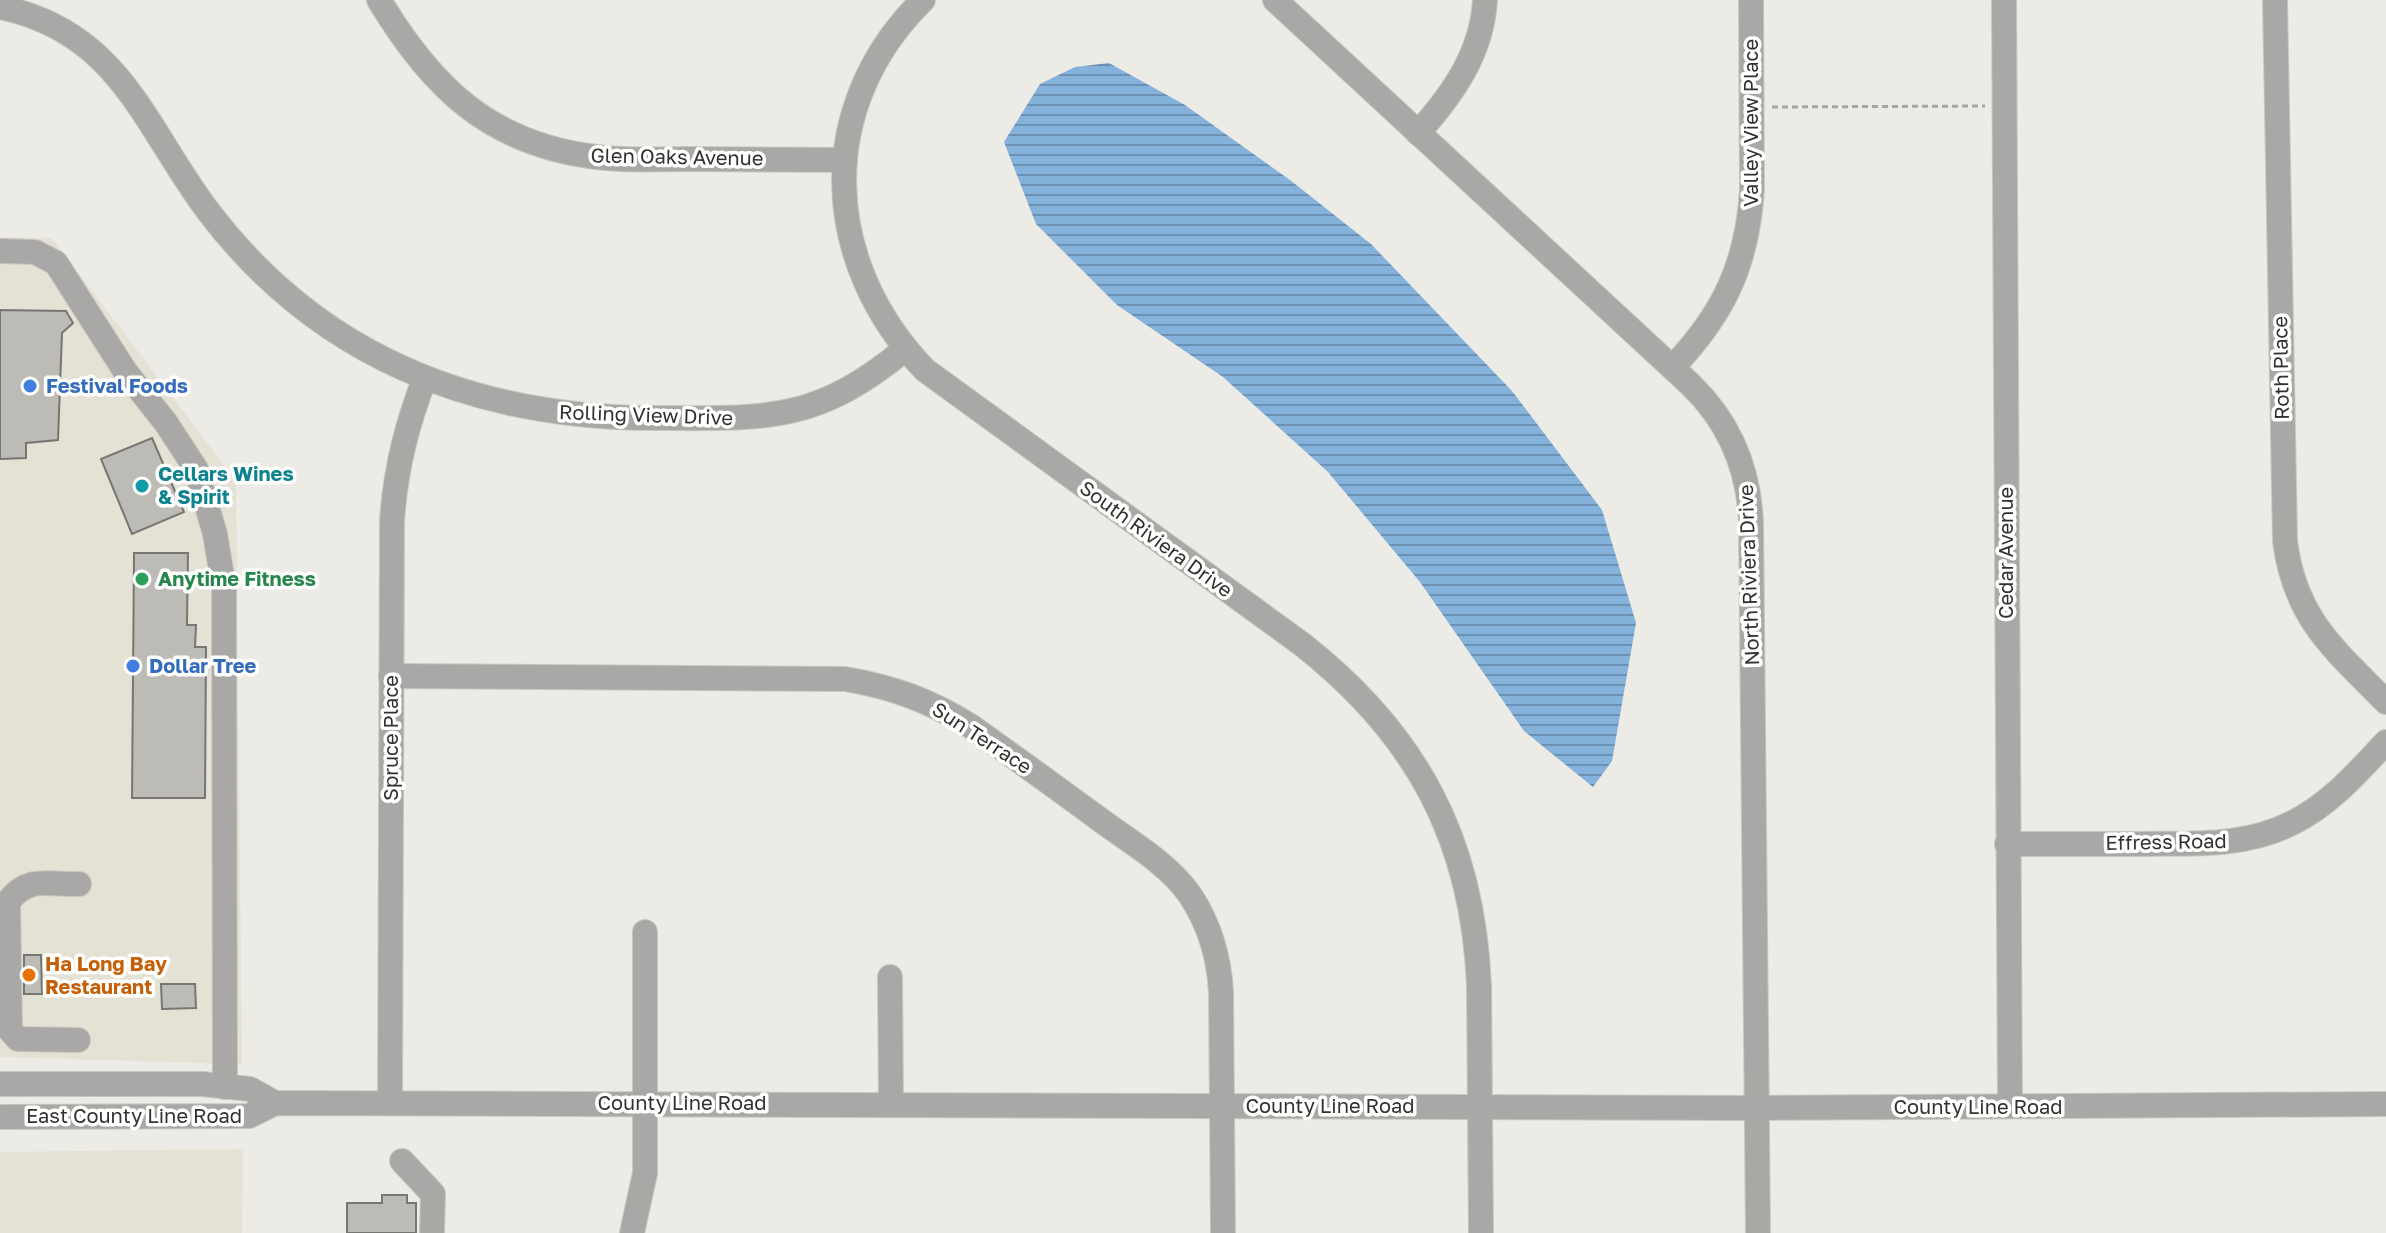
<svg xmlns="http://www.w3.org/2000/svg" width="2386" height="1233" font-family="'Golos Text',sans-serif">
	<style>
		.built { fill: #e4e2d5 }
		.water { fill: url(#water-rules) }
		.building { fill: #bcbbb6; stroke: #777672; stroke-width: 2 }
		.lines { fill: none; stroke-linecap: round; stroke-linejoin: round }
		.minor-casing { stroke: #c7c6c1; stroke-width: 26 }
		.path { stroke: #a7a6a2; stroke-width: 3; stroke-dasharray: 6 4; stroke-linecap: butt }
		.minor { stroke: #a9a8a6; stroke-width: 24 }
		.shop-dot { fill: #3f7fe0; stroke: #fffffe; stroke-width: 3 }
		.culture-dot { fill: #0f9aa8; stroke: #fffffe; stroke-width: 3 }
		.leisure-dot { fill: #2e9e5b; stroke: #fffffe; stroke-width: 3 }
		.food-dot { fill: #e8710a; stroke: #fffffe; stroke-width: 3 }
		.labels { text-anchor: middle; stroke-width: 7; stroke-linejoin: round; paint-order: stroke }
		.street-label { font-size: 20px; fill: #32312f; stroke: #fffffe }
		.shop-label { font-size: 20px; font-weight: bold; fill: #366cbe; stroke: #fffffe; text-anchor: start }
		.culture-label { font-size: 20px; font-weight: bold; fill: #0d838f; stroke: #fffffe; text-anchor: start }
		.leisure-label { font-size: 20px; font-weight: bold; fill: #27864d; stroke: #fffffe; text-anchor: start }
		.food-label { font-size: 20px; font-weight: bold; fill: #c56008; stroke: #fffffe; text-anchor: start }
	</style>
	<defs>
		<pattern id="water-rules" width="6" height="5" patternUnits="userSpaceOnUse" patternTransform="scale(2)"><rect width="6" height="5" fill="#85b2db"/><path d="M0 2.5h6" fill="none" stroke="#6d91b2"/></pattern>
	</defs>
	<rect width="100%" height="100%" fill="#ecebe6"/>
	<g class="built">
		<polygon points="0,237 52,238 236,481 242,1064 0,1057"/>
		<polygon points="243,1149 242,1233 0,1233 0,1152"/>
	</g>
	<polygon class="water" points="1109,63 1185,105 1290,180 1371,244 1512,391 1602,510 1636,623 1612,761 1593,787 1524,731 1420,582 1328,472 1223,377 1117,305 1036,224 1004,142 1040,84 1075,67"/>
	<g class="building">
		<polygon points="0,310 66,311 73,323 62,333 58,440 26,443 26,458 0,459"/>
		<polygon points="152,438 184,512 132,534 101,459"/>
		<polygon points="134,553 188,553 187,625 196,625 195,647 206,647 205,798 132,798"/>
		<polygon points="24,955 41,955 42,994 24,994"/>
		<polygon points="161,984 195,984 196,1008 162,1009"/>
		<polygon points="382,1195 407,1195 407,1203 416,1203 416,1233 347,1233 347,1203 382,1203"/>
	</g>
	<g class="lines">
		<defs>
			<g id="minor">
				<path d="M379,0c53,88 111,144 217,157 30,4 61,2 91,2 53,0 106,1 158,1"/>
				<path d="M923,0c-109,107 -102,262 2,370l378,275c114,90 170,195 176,341l2,247"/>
				<path d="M1275,0l416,385c39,38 58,84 60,138l7,710"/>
				<polyline points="2004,0 2010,1106"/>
				<path d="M2275,0l10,541c10,78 49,108 101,161"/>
				<path d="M0,7c120,25 144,119 208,204 110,145 265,206 443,207 111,0 163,7 254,-69"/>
				<path d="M1418,133c35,-39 64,-80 67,-133"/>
				<polyline points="0,251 35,252 56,263 125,371 166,423 196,469 215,534 224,588 225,1087"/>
				<path d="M1673,367c51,-54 74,-102 79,-177l-1,-190"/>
				<path d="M391,676l454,3c48,8 86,22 127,48 45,32 89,64 134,97 29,21 63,41 84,71 20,30 29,61 31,97l2,241"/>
				<path d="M2007,844c44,0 87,0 130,0 53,-1 108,4 157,-22 37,-19 64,-50 92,-80"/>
				<polyline points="890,977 891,1103"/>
				<path d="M78,1040l-60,-1 -8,-9 -2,-128c20,-27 40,-17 71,-18"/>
				<polyline points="0,1084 202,1084 250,1089 275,1103"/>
				<path d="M390,1103l2,-581c3,-51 14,-96 33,-144"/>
				<polyline points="0,1117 249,1116 275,1103 1756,1108 2386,1104"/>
				<polyline points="402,1161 433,1194 432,1233"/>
				<polyline points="632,1233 645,1173 645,932"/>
			</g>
		</defs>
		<use href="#minor" class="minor-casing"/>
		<polyline class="path" points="1772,107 1985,106"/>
		<use href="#minor" class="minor"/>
	</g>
	<g class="shop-dot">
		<circle cx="30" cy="386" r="8"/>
		<circle cx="133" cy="666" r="8"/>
	</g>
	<circle class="culture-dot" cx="142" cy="486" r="8"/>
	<circle class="leisure-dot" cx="142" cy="579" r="8"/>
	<circle class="food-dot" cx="29" cy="975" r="8"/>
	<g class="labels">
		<g class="street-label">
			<text transform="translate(1751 123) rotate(-90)" y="7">Valley View Place</text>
			<text transform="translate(677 157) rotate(1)" y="7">Glen Oaks Avenue</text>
			<text transform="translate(2281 368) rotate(-91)" y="7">Roth Place</text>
			<text transform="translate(646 415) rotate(2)" y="7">Rolling View Drive</text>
			<text transform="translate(1156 539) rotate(36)" y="7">South Riviera Drive</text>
			<text transform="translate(2006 553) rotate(-90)" y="7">Cedar Avenue</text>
			<text transform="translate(1749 575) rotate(-92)" y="7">North Riviera Drive</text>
			<text transform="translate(391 738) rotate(-90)" y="7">Spruce Place</text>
			<text transform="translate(982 738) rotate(33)" y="7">Sun Terrace</text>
			<text transform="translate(2166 842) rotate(-1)" y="7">Effress Road</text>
			<text x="682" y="1110">County Line Road</text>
			<text x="1330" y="1113">County Line Road</text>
			<text x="1978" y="1114">County Line Road</text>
			<text x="134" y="1123">East County Line Road</text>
		</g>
		<g class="shop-label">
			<text x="46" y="393">Festival Foods</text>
			<text x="149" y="673">Dollar Tree</text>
		</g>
		<g class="culture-label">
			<text x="158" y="481">Cellars Wines<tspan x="158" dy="23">&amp; Spirit</tspan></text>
		</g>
		<g class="leisure-label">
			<text x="158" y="586">Anytime Fitness</text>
		</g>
		<g class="food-label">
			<text x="45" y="971">Ha Long Bay<tspan x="45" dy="23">Restaurant</tspan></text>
		</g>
	</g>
</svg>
